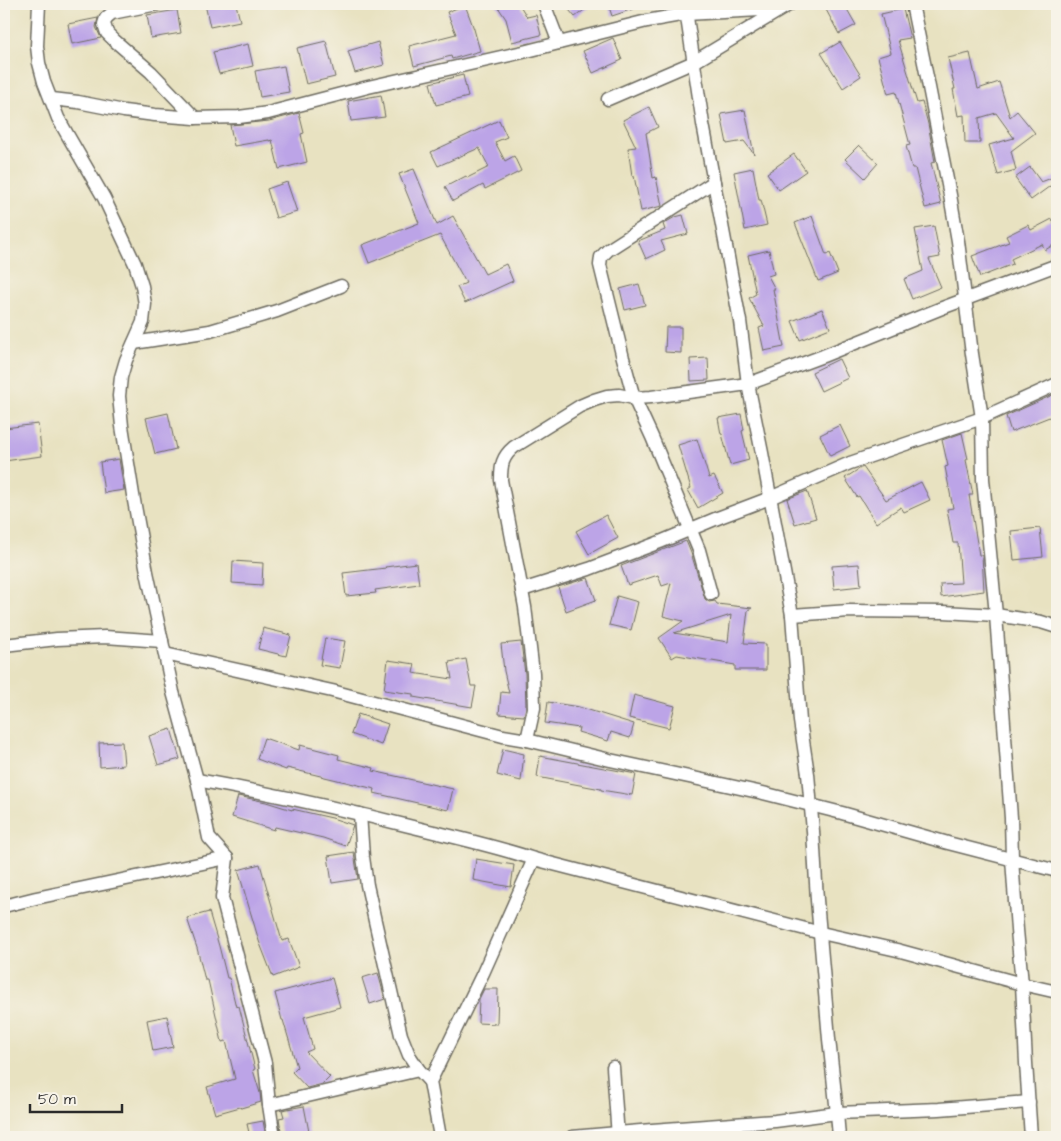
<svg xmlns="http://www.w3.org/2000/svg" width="1061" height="1141" font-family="'Architects Daughter',sans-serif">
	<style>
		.building { fill: #bca4e7; fill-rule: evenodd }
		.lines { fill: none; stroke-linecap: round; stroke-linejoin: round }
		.minor-casing { stroke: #6d6b60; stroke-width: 15 }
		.minor { stroke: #fff; stroke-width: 12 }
	</style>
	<rect width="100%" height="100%" fill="#f7f3e8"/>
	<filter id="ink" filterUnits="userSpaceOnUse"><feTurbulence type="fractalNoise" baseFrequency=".02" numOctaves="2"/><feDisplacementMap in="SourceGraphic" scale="10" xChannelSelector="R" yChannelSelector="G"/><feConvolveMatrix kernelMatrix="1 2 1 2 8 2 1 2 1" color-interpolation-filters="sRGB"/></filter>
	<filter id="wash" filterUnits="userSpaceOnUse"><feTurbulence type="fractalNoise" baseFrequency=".0096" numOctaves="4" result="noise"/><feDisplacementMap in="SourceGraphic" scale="20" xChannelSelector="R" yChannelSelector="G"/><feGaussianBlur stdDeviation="1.12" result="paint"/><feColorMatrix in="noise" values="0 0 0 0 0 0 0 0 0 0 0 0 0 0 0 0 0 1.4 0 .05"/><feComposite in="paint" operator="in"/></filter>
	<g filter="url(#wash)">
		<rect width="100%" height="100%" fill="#e8e2c1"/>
		<g id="blocks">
			<g class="building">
				<polygon points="205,4 236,4 240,21 210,27"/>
				<polygon points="496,4 519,4 527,17 536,15 541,35 512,42 506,19"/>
				<polygon points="564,4 592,4 575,17"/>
				<polygon points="608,4 642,4 642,6 612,16"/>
				<polygon points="823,4 844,4 856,25 839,34"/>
				<polygon points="465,5 474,29 480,51 452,59 451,56 414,66 409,46 456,34 447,12"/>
				<polygon points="903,9 910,38 898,40 917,103 922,102 928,124 935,162 931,163 941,204 925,208 915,168 912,168 906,146 910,145 896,92 888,94 878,57 891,53 881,14"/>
				<polygon points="177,10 181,33 151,38 147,15"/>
				<polygon points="98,18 96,27 101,38 72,44 68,24"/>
				<polygon points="613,38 622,60 593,73 583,51"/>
				<polygon points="326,41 335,77 306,84 297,48"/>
				<polygon points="378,42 384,65 355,73 348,51"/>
				<polygon points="840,42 861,76 843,88 821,53"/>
				<polygon points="248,44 253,66 219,74 213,52"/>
				<polygon points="970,53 978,89 999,82 1010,117 1017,111 1035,133 1011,151 1016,170 998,175 989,145 1014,138 996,113 979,118 980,143 965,143 964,115 958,116 953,89 955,89 948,58"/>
				<polygon points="284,66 289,92 260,97 255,71"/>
				<polygon points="463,75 468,97 436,105 430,83"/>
				<polygon points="381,95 385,117 351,121 348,101"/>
				<polygon points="649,107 658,127 646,133 653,178 656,177 662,206 641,211 634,176 632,176 628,148 636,147 623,120"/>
				<polygon points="745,110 754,154 744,141 727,144 721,114"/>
				<polygon points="299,113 304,133 301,134 307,162 279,169 272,140 269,141 269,140 234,146 230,125 269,121"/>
				<polygon points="499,120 507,137 495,142 505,161 514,156 521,171 485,189 483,185 453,201 445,187 466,176 467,178 489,167 479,148 438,166 431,152"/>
				<polygon points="859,145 878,163 865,178 845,159"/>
				<polygon points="794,154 806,171 779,190 767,173"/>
				<polygon points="1030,167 1041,182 1057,176 1057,181 1031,200 1015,178"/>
				<polygon points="753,168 759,200 761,200 767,225 745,230 734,172"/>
				<polygon points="414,169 437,225 453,216 485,274 506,264 513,281 465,303 457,287 466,283 440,235 369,263 362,245 419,223 399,174"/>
				<polygon points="287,182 297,212 276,218 267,189"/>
				<polygon points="683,215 688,234 661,241 665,250 646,259 638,241 665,230 663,224 675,217"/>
				<polygon points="812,216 826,255 830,253 838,273 818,281 795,223"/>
				<polygon points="1052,219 1057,230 1057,243 1045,250 1042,244 1011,259 1013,264 980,277 972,256 1009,242 1006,236 1028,225 1031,230"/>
				<polygon points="934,226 940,257 929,259 941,287 912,299 904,279 923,271 915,229"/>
				<polygon points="769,250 774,274 768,276 775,289 773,289 784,347 764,351 759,328 764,326 749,298 756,294 748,255"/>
				<polygon points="639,284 645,305 625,310 620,289"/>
				<polygon points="822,309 830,328 800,340 792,321"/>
				<polygon points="666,327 681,327 681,353 665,352"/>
				<polygon points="708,358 709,380 691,381 690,359"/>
				<polygon points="839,359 848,378 821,391 812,372"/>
				<polygon points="1057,393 1057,414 1011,432 1006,416"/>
				<polygon points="168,413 176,449 155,454 146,418"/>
				<polygon points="741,414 744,430 742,431 749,460 730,465 722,434 721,434 718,418"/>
				<polygon points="38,424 42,456 4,461 4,428"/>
				<polygon points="840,425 850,446 830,456 820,435"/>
				<polygon points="962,433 968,459 966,460 973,495 969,495 979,555 982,555 984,591 941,597 940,584 961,583 958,543 953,543 947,509 953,508 945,467 948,466 942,440"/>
				<polygon points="697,439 709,478 714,476 723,493 698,508 688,490 691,488 678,445"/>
				<polygon points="119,459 124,490 104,493 100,462"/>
				<polygon points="863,467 886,500 921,482 930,500 904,512 901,507 876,523 859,496 857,497 845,478 859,469"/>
				<polygon points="807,491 816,518 795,524 787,499"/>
				<polygon points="606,515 618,538 589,554 576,531"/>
				<polygon points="1040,528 1043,557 1014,560 1011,531"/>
				<path d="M686,541l5,12 14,46 4,3 6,-1 2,3 35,4 -4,2 -4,33 22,1v26h-31v-5l-58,-10 -5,3 -13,-20 24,-17 -20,-5 8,-33 -9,3 -4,-11 -30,10 -7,-19zM731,615l-3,27 -54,-9z"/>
				<polygon points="233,561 263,563 262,585 232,583"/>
				<polygon points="416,563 419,584 375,590 376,593 346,596 343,573 386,568 385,567"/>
				<polygon points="859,564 861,586 834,589 832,566"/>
				<polygon points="588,578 596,600 566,611 558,587"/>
				<polygon points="617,596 638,602 631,630 609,625"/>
				<polygon points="263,628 291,635 286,656 258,649"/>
				<polygon points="325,638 345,641 340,668 320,665"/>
				<polygon points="521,642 525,674 526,707 524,716 499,714 501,692 509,693 504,671 501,644"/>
				<polygon points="466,659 471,686 476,686 472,707 413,697 413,694 384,690 388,660 415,664 413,673 452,679 449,662"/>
				<polygon points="634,695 675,706 669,728 629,718"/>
				<polygon points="548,702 579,707 634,724 630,738 611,732 608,741 578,732 579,728 545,723"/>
				<polygon points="358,714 388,724 381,745 351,734"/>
				<polygon points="171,729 180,759 158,765 149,736"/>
				<polygon points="264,738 299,750 300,745 339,755 338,759 374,768 373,771 453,789 448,810 374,793 375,789 287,768 286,770 257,759"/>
				<polygon points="122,742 124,765 100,767 99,743"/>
				<polygon points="503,749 524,754 521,781 497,775"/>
				<polygon points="540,756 636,774 632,795 601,790 601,789 537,777"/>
				<polygon points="238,796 266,802 292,810 292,809 332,818 353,825 346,846 323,838 275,827 274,830 232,817"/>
				<polygon points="354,852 358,879 332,883 328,856"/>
				<polygon points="476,859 514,865 511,887 473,880"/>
				<polygon points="260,864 282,941 289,939 299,967 273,977 259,941 238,870"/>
				<polygon points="209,912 219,946 227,978 229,978 236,1007 239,1006 255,1069 253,1070 260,1093 261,1102 241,1108 240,1107 215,1114 207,1087 235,1079 226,1041 222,1042 208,980 205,980 197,948 187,918"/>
				<polygon points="378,973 385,999 370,1004 362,978"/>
				<polygon points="332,978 340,1007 304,1017 313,1049 306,1052 330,1077 323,1084 307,1088 292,1072 297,1067 283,1020 282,1020 275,993"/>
				<polygon points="484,989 498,989 497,1024 478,1023 479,999"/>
				<polygon points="167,1016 173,1047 153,1051 147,1020"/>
				<polygon points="304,1106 310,1137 282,1137 279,1118 284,1117 282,1110"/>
				<polygon points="263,1121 266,1137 250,1137 247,1124"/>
			</g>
		</g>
	</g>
	<g filter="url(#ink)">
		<use href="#blocks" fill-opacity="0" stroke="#6d6b60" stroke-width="1"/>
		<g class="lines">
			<defs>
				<g id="minor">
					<polyline points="39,4 37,46 39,63 44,82 58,118 67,134 104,198 135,264 142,286 145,304 143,322 126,360 121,377 119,396 122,426 133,495 147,572 173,692 197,780 209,838 227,858 222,898 265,1063 269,1105 274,1137"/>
					<polyline points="157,4 112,13 106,18 104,24 107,33 115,41 151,72 195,118"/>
					<polyline points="544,4 559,43"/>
					<polyline points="685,4 703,124 740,321 748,384 762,453 792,615 800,721 808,774 813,831 817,900 829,1039 837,1113 839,1137"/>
					<polyline points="912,4 927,77 950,195 958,241 972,354 982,418 983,479 996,615 1003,710 1011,818 1012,859 1017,930 1022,984 1026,1063 1031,1137"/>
					<polyline points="52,99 78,102 124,111 155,115 195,118 239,117 268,113 368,87 523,52 647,21 686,14 781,9"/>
					<polyline points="608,99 694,62 790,4"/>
					<polyline points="134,343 210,331 277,311 341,286"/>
					<polyline points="522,590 589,569 660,542 720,517 770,498 850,463 982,418 1057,384"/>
					<polyline points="711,594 699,550 652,437 634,398 623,358 600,265 601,257 608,250 714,182"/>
					<polyline points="792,615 849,611 944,612 996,615 1041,622 1057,627"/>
					<polyline points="4,645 57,639 105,637 162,641"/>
					<polyline points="165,654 332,691 503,736 527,740 610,760 763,793 842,813 948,843 1057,871"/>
					<path d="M527,740l7,-32 -1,-35 -8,-66 -24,-127c0,-15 1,-23 13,-33l66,-41 14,-6 13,-4 12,-1 15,3 17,-1 97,-13 75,-28 119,-48 115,-43"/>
					<path d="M197,780c72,13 144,29 216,47 41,10 82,19 121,32l287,74 76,17 125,34 35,8"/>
					<polyline points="360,814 363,857 367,885 375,921 401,1035 409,1055 419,1070 430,1082"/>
					<polyline points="4,906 36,898 227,858"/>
					<polyline points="613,1067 618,1137"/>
					<polyline points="269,1105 419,1070"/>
					<polyline points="440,1137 430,1082 483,973 534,859"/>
					<polyline points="572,1137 652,1130 775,1121 837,1113 939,1109 1029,1102"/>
				</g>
			</defs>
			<use href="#minor" class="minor-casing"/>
			<use href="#minor" class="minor"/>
		</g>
	</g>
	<rect width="1061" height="1141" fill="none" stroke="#f7f3e8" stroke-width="20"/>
	<path d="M30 1104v8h92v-8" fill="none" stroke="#2b2b2b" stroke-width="2.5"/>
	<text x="38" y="1104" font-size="15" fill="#2b2b2b" stroke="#f7f3e8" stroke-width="4" paint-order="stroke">50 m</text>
</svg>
